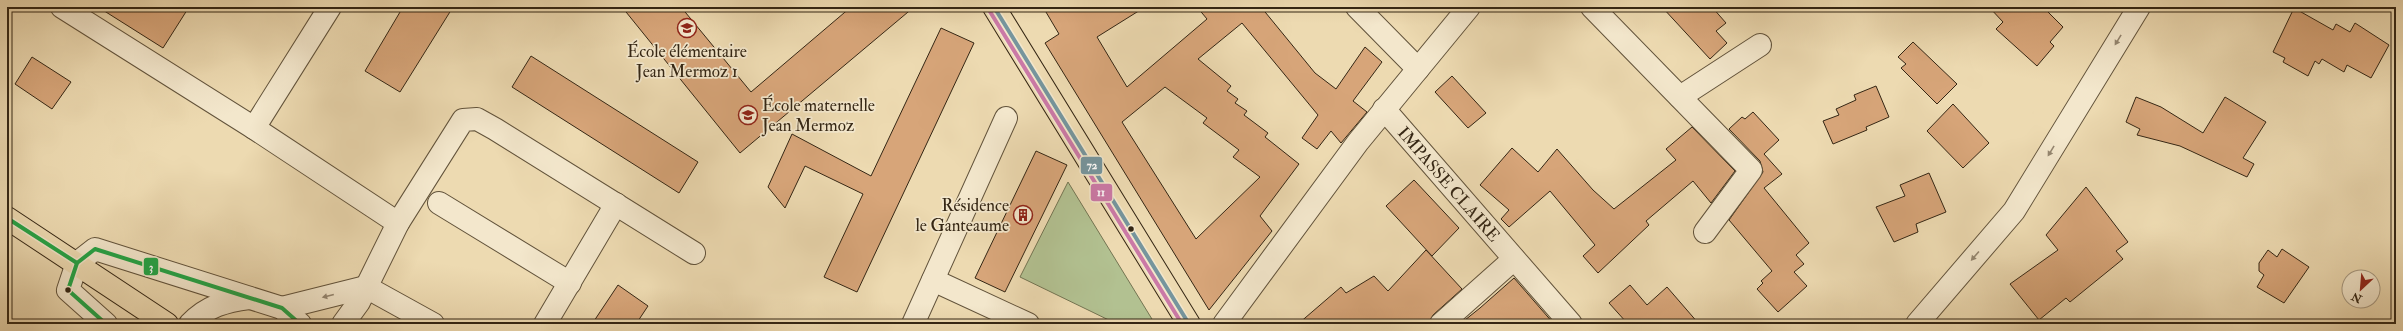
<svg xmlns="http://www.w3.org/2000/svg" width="2403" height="331" font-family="'IM FELL Double Pica',serif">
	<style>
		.green { fill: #b2c191; stroke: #737452 }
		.building { fill: #d7a579; stroke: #342614; fill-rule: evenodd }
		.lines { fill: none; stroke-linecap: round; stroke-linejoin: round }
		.minor-casing { stroke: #62533b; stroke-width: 24 }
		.major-casing { stroke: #342614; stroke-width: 24 }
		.minor { stroke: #f3e7cc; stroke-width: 22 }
		.major { stroke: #eddab1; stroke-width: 22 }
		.bus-1-casing { stroke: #f3e7cc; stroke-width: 7 }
		.bus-2-casing { stroke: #f3e7cc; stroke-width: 7 }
		.bus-3-casing { stroke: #f3e7cc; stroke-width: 7 }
		.bus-1 { stroke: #76959d; stroke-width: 4 }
		.bus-2 { stroke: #24a446; stroke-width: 4 }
		.bus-3 { stroke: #cb79a6; stroke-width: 4 }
		.oneway { fill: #948670 }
		.bus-dot { fill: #342614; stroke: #f3e7cc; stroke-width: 1.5 }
		.labels { text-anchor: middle; stroke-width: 3.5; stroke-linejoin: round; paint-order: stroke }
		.poi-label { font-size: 17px; fill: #342614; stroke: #f3e7cc }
		.street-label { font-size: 17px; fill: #342614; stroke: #f3e7cc }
		.line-badge { stroke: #f3e7cc; stroke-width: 1.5 }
		.badge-label { font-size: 11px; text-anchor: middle; font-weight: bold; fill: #fff }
	</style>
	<rect width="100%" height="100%" fill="#eddab1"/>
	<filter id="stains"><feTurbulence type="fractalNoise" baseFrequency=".005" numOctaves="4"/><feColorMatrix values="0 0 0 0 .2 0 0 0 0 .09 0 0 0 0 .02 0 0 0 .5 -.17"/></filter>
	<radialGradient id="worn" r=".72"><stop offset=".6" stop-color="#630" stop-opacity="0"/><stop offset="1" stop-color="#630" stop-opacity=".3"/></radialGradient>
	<polygon class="green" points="1068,182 1155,324 1117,324 1020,277"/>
	<g class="building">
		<polygon points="98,7 189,7 163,48"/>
		<polygon points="403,7 453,7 400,92 365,71"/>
		<polygon points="622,7 681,7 751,92 851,7 914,7 740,153"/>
		<path d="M1043,7h102l-48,30 30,50 80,-68 -10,-12h64l54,66 21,16 29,-42 17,15 -29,39 14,11 -26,31 -10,-12 -14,18 -15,-11 16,-23 -76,-92 -44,36 33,27 -4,5 11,8 -3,4 12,8 -3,4 24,18 -3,4 34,27 -39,52 12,15 -63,79 -164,-267 14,-9zM1165,87l42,31 -4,5 36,27 -6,7 27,20 -64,62 -74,-117z"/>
		<polygon points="1662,7 1712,7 1726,23 1716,31 1727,43 1710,59"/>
		<polygon points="1989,7 2043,7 2063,27 2050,42 2054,46 2037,66 1996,29 2003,22"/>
		<polygon points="2294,8 2333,30 2336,24 2350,32 2355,23 2389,45 2371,78 2347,65 2344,72 2322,59 2319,64 2315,61 2308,76 2283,62 2285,58 2273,52"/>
		<polygon points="941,28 974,43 857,292 824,277 863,194 805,166 785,208 768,187 792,134 871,176"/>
		<polygon points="1913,42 1957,84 1937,104 1901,68 1906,64 1898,57"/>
		<polygon points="531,56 698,162 679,193 512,87"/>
		<polygon points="32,57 71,82 52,109 15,84"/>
		<polygon points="1452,76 1486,113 1468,128 1435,92"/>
		<polygon points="1876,86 1889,117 1866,127 1867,130 1833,144 1823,121 1839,115 1836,109 1856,100 1854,95"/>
		<polygon points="2136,97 2161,107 2203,133 2225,97 2266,122 2243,158 2254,164 2247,177 2180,146 2137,135 2140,129 2126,122"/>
		<polygon points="1953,104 1989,143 1963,168 1927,131"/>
		<polygon points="1753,112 1779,140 1764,154 1782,174 1764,188 1809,243 1796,255 1804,264 1794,272 1807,286 1778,312 1757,289 1763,283 1761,281 1772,271 1729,220 1763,172 1760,161 1729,129 1742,117 1745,119"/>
		<polygon points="1692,127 1735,171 1711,203 1693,181 1646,221 1649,225 1598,273 1583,256 1595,245 1550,191 1509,227 1501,219 1509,210 1480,185 1512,148 1538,172 1557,149 1593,190 1614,209 1676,160 1666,149"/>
		<polygon points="1036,151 1067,165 1005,292 975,278"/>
		<polygon points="1929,173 1946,212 1916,224 1918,232 1894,242 1876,207 1905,196 1900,185"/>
		<polygon points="1414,180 1459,228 1432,256 1386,206"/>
		<polygon points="2086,187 2128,242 2116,251 2123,259 2070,302 2066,298 2039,320 2010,284 2058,250 2046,235"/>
		<polygon points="2282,249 2309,267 2284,303 2257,287 2264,275 2259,271 2259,263 2268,250 2277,257"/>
		<polygon points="1426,250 1462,289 1433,315 1429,324 1298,324 1341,287 1346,293 1374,276 1388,291"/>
		<polygon points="1514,278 1554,324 1460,324 1480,308"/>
		<polygon points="618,285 648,306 636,324 592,324"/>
		<polygon points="1630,285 1647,305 1667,287 1699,324 1625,324 1627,323 1609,303"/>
	</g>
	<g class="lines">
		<defs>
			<g id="minor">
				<polyline points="62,7 254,128 398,223"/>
				<polyline points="1357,7 1418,69"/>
				<polyline points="1592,7 1751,170 1705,232"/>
				<polyline points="1680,97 1760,45"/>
				<polyline points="1384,109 1571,324"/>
				<polyline points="254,128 330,7"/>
				<polyline points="439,203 570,283"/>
				<polyline points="933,280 1028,324"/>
				<polyline points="282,308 366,287 433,324"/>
				<polyline points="106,324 68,290 77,263 95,249 282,308 300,324"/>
				<path d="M190,324c17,-18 36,-23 59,-26"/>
				<polyline points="343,324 359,302 398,223 463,120 477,119 495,129 694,253"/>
				<polyline points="545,324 616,204"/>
				<polyline points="913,324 1006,118"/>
				<polyline points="1224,324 1358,142 1469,7"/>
				<polyline points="1441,324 1514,259"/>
				<polyline points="1917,324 2014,211 2139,7"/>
			</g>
			<g id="major">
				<polyline points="994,7 1189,324"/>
				<polyline points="7,218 167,324"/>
			</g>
		</defs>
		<use href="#minor" class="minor-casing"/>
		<use href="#major" class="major-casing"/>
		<use href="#minor" class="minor"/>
		<use href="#major" class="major"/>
		<defs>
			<polyline id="bus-1" points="994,7 1189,324"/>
			<g id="bus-2">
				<polyline points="7,218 77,263"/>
				<polyline points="106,324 68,290 77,263 95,249 282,308 300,324"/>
			</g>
			<polyline id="bus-3" points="989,10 1182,324"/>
		</defs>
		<use href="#bus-1" class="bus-1-casing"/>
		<use href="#bus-2" class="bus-2-casing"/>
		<use href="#bus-3" class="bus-3-casing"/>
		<use href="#bus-1" class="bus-1"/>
		<use href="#bus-2" class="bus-2"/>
		<use href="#bus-3" class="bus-3"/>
	</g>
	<defs><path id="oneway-solid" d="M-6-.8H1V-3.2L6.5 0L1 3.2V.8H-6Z"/></defs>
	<g class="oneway">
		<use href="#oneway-solid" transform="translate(2118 40) rotate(121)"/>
		<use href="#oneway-solid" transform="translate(2051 151) rotate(121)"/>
		<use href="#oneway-solid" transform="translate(1975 256) rotate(131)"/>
		<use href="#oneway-solid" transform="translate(328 296) rotate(166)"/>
	</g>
	<defs>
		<symbol id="school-ring" viewBox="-11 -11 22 22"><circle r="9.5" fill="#f3e7cc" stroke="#8f2418" stroke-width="1.5"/><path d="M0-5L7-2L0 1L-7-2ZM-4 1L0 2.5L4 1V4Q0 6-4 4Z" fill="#8f2418"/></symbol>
		<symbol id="building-ring" viewBox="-11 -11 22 22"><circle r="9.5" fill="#f3e7cc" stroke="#8f2418" stroke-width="1.5"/><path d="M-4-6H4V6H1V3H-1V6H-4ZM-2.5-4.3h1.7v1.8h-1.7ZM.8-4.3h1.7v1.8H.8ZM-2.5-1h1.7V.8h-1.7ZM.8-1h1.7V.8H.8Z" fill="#8f2418"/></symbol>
	</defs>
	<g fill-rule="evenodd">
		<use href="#school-ring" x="676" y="17" width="22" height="22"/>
		<use href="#school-ring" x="737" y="104" width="22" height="22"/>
		<use href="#building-ring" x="1012" y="204" width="22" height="22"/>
	</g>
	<g class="bus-dot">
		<circle cx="1131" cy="229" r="3.5"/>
		<circle cx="68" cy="290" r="3.5"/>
	</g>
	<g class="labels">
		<g class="poi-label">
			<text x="687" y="57">École élémentaire<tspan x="687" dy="20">Jean Mermoz 1</tspan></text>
			<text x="762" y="111" text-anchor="start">École maternelle<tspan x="762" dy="20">Jean Mermoz</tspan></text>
			<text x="1009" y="211" text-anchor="end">Résidence<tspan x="1009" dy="20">le Ganteaume</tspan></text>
		</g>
		<g class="street-label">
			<text transform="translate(1449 184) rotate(49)" y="6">IMPASSE CLAIRE</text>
		</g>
	</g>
	<g class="line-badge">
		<rect x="1080" y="156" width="23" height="19" rx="4" fill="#76959d"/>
		<rect x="1090" y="183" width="23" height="19" rx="4" fill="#cb79a6"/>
		<rect x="143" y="257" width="16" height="19" rx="4" fill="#24a446"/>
	</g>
	<g class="badge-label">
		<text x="1092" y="169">72</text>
		<text x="1101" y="196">11</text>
		<text x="151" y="271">3</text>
	</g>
	<rect width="2403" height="331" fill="none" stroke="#eddab1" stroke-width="24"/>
	<rect x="8" y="8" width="2387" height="315" fill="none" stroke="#342614" stroke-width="2"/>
	<rect x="12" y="12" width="2379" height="307" fill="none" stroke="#342614"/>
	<g transform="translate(2361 289) rotate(206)"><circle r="19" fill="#f3e7cc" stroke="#a79a82"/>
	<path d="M0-3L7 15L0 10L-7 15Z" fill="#8f2418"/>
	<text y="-6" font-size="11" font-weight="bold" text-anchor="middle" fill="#342614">N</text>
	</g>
	<rect width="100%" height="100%" filter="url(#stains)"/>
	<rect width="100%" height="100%" fill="url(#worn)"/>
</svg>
